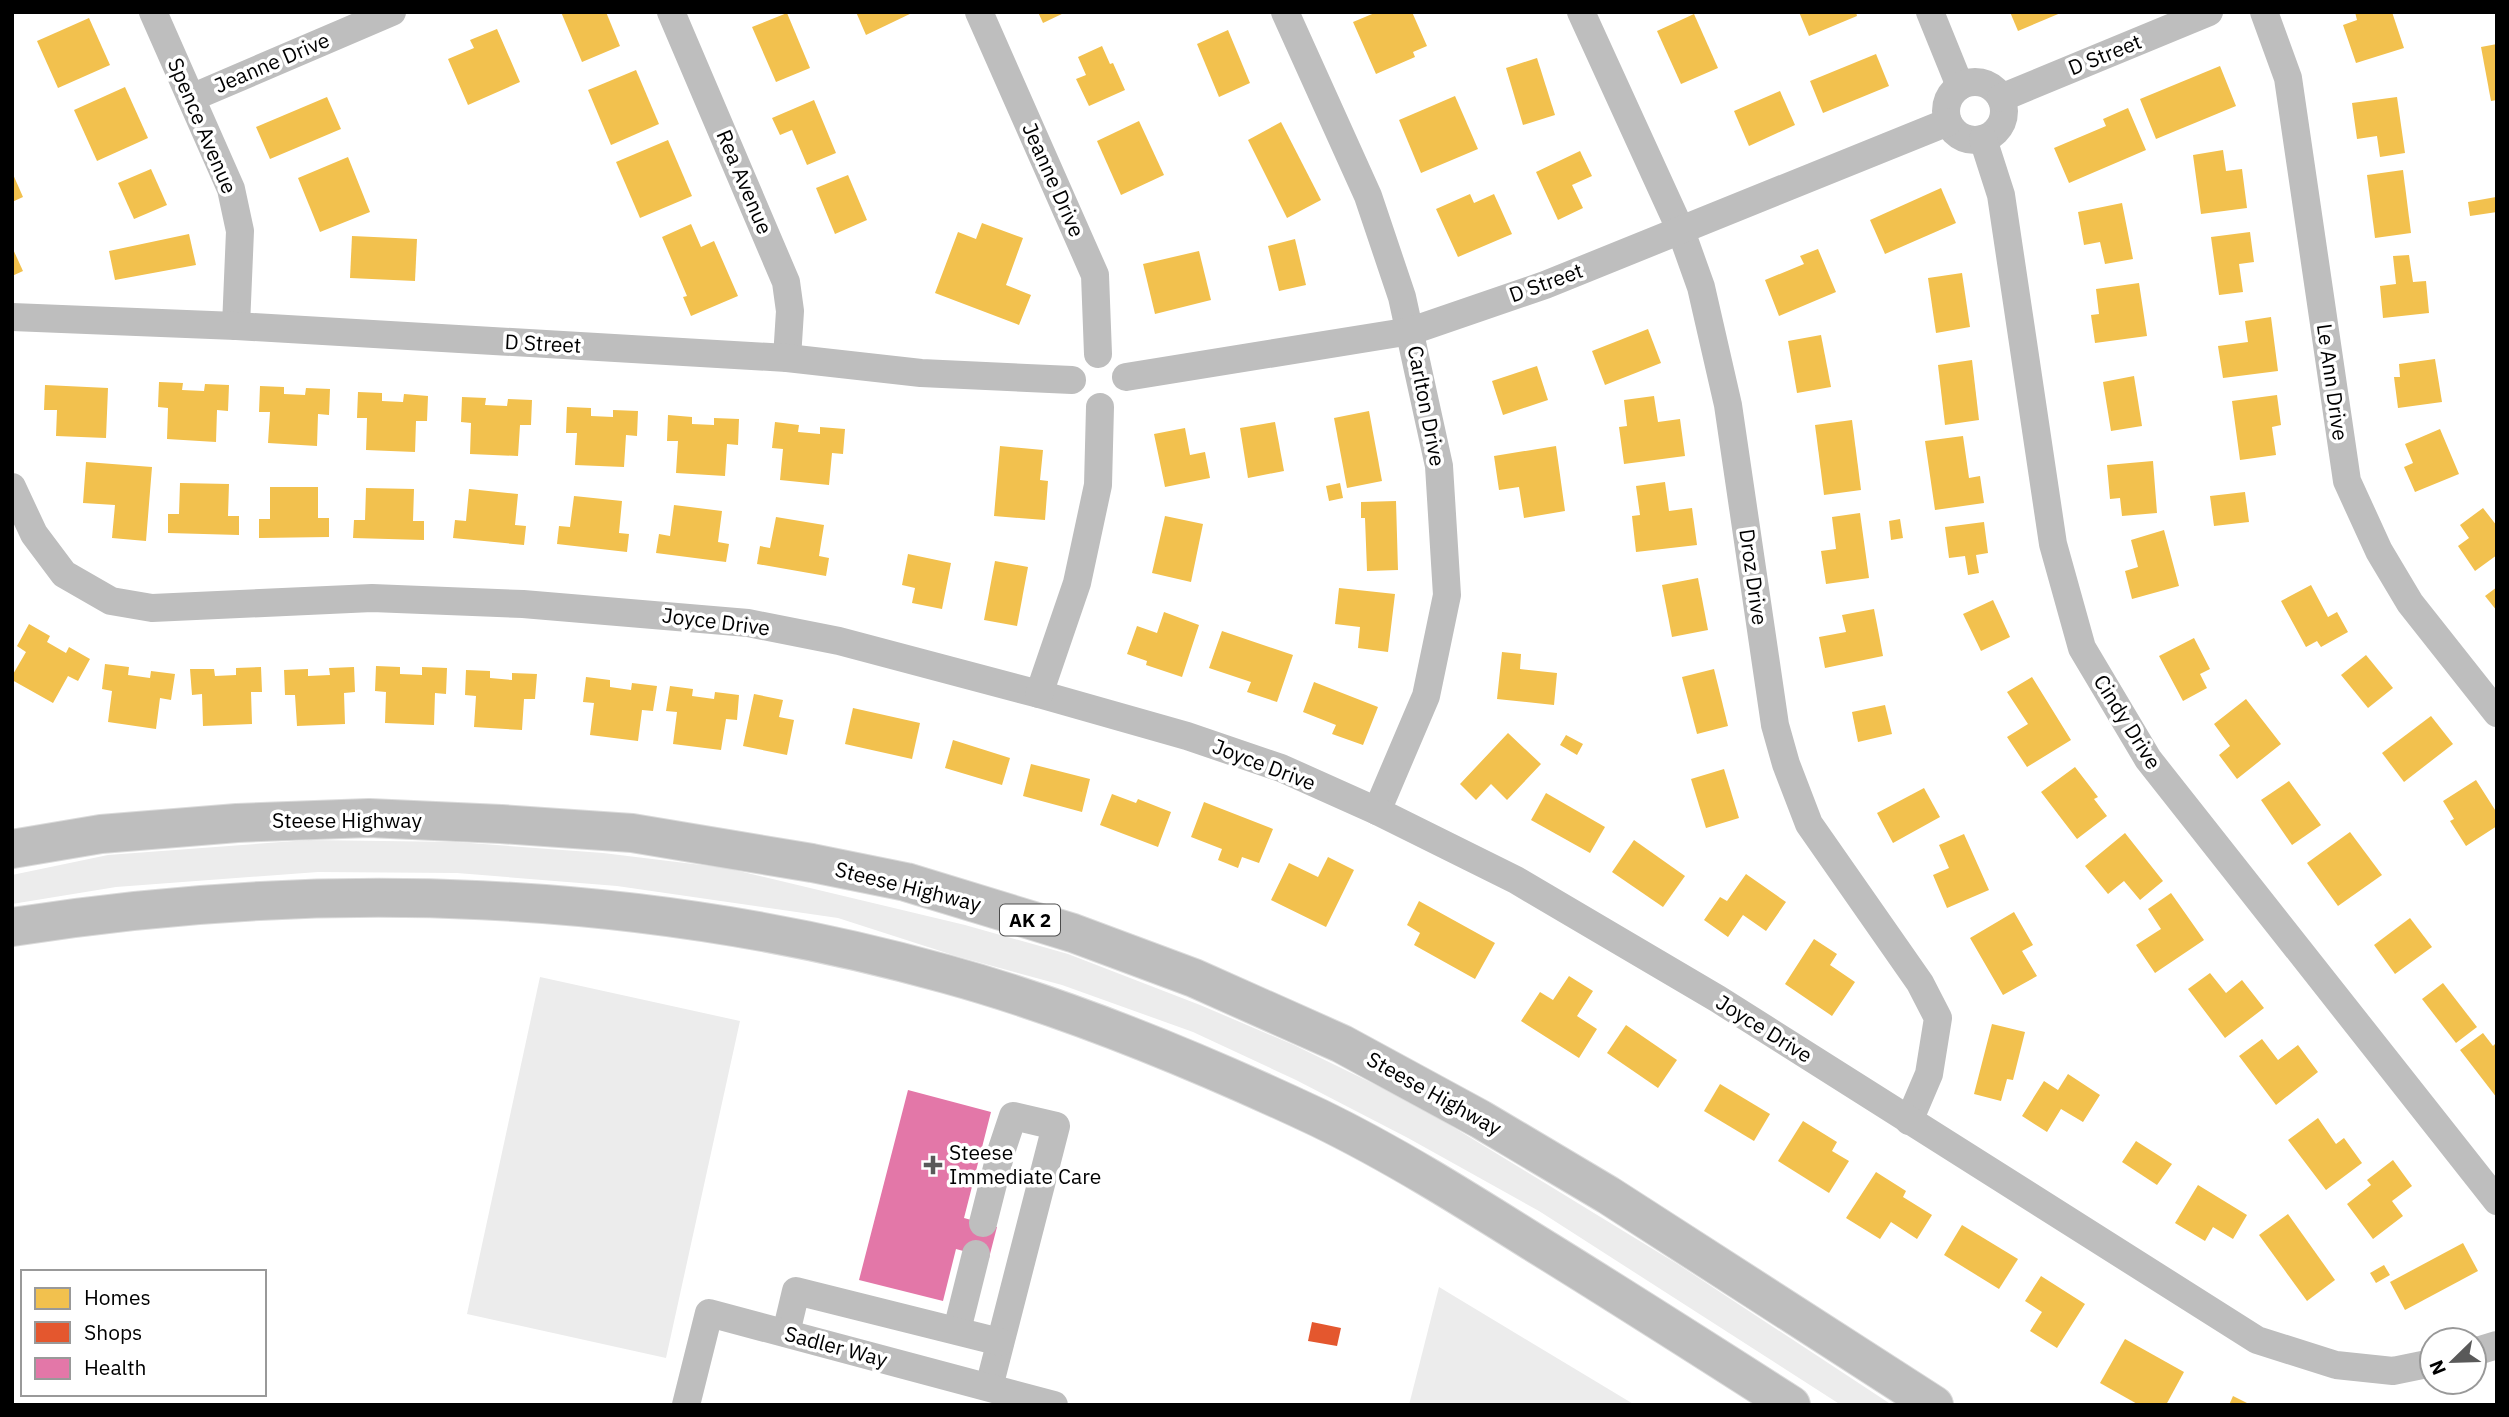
<svg xmlns="http://www.w3.org/2000/svg" width="2509" height="1417" font-family="'IBM Plex Sans',sans-serif">
	<style>
		.green { fill: #ececec }
		.homes { fill: #f2c14e }
		.shops { fill: #e4572e }
		.health { fill: #e377a8 }
		.lines { fill: none; stroke-linecap: round; stroke-linejoin: round }
		.highway-casing { stroke: #dbdbdb; stroke-width: 40 }
		.minor { stroke: #bebebe; stroke-width: 28 }
		.highway { stroke: #bebebe; stroke-width: 38 }
		.poi-dot { fill: #595959; stroke: #fff; stroke-width: 2.5 }
		.labels { text-anchor: middle; stroke-width: 7; stroke-linejoin: round; paint-order: stroke }
		.shield { fill: #fff; stroke: #4c4c4c; stroke-width: 2 }
		.shield-label { font-size: 19px; font-weight: bold; fill: #000 }
		.street-label { font-size: 21px; fill: #000; stroke: #fff }
		.poi-label { font-size: 21px; fill: #000; stroke: #fff; text-anchor: start }
	</style>
	<rect width="100%" height="100%" fill="#fff"/>
	<g class="green">
		<polygon points="309,840 456,842 603,853 726,868 965,925 1068,954 1200,1005 1294,1045 1417,1105 1679,1265 1892,1405 1841,1405 1539,1211 1408,1138 1296,1080 1193,1032 1062,985 956,956 838,918 617,886 457,873 318,872 116,887 12,904 12,875 108,855"/>
		<polygon points="540,977 740,1021 666,1358 467,1314"/>
		<polygon points="1439,1287 1635,1405 1409,1405"/>
	</g>
	<g class="homes">
		<polygon points="561,12 606,12 620,46 582,62"/>
		<polygon points="856,12 914,12 866,35"/>
		<polygon points="1038,12 1066,12 1043,23"/>
		<polygon points="1377,12 1412,12 1427,46 1413,52 1415,57 1376,74 1353,22"/>
		<polygon points="1799,12 1856,12 1857,16 1809,36"/>
		<polygon points="2010,12 2063,12 2018,31"/>
		<polygon points="2355,12 2392,12 2404,48 2356,63 2343,25 2357,20"/>
		<polygon points="787,13 810,68 776,82 752,27"/>
		<polygon points="1694,14 1718,68 1681,84 1657,31"/>
		<polygon points="89,18 110,65 58,88 37,41"/>
		<polygon points="497,29 520,82 468,105 448,59 474,48 470,40"/>
		<polygon points="1228,30 1250,83 1219,97 1197,44"/>
		<polygon points="2497,44 2497,100 2491,101 2481,47"/>
		<polygon points="1102,46 1110,64 1113,63 1125,90 1089,106 1076,79 1086,75 1078,57"/>
		<polygon points="1876,54 1889,86 1823,113 1810,81"/>
		<polygon points="1537,58 1555,115 1523,125 1506,68"/>
		<polygon points="2220,66 2236,106 2156,139 2140,99"/>
		<polygon points="636,70 659,124 611,145 588,90"/>
		<polygon points="125,87 148,138 97,161 74,110"/>
		<polygon points="1780,91 1795,125 1749,146 1734,111"/>
		<polygon points="1455,96 1478,149 1421,173 1399,120"/>
		<polygon points="327,97 341,129 270,159 256,127"/>
		<polygon points="2397,97 2405,153 2380,157 2377,136 2357,139 2352,103"/>
		<polygon points="814,100 836,153 807,165 792,130 780,135 772,118"/>
		<polygon points="2128,108 2146,150 2069,183 2054,148 2106,126 2103,119"/>
		<polygon points="1139,121 1164,175 1121,195 1097,141"/>
		<polygon points="1281,122 1321,200 1287,218 1248,140"/>
		<polygon points="668,140 692,196 640,218 616,162"/>
		<polygon points="2223,150 2226,171 2242,169 2247,208 2201,214 2193,155"/>
		<polygon points="1580,151 1592,176 1572,185 1583,208 1558,220 1536,172"/>
		<polygon points="348,157 370,212 320,232 298,178"/>
		<polygon points="151,169 167,205 134,219 118,183"/>
		<polygon points="2403,170 2411,233 2375,238 2367,175"/>
		<polygon points="12,172 23,197 12,202"/>
		<polygon points="848,175 867,220 835,234 816,188"/>
		<polygon points="1941,188 1956,223 1885,254 1870,220"/>
		<polygon points="1470,194 1474,203 1494,194 1512,234 1458,257 1436,209"/>
		<polygon points="2496,197 2497,212 2470,216 2468,202"/>
		<polygon points="2122,203 2133,259 2105,264 2100,242 2084,245 2078,212"/>
		<polygon points="982,223 1023,238 1006,285 1031,295 1019,325 935,293 958,232 976,239"/>
		<polygon points="691,224 701,247 714,241 738,296 691,316 683,297 687,296 662,237"/>
		<polygon points="2250,232 2254,262 2239,264 2243,292 2219,295 2211,237"/>
		<polygon points="189,234 196,265 115,280 109,251"/>
		<polygon points="352,236 417,239 415,281 350,278"/>
		<polygon points="1295,239 1306,285 1279,291 1268,246"/>
		<polygon points="12,247 23,271 12,276"/>
		<polygon points="1818,249 1836,292 1779,316 1765,280 1804,264 1800,256"/>
		<polygon points="1199,251 1211,300 1155,314 1143,264"/>
		<polygon points="2409,255 2413,282 2426,281 2429,313 2383,318 2380,286 2396,284 2393,256"/>
		<polygon points="1962,273 1970,327 1936,333 1928,278"/>
		<polygon points="2139,283 2147,336 2095,343 2091,315 2099,314 2096,289"/>
		<polygon points="2271,317 2278,371 2223,378 2218,346 2248,342 2245,321"/>
		<polygon points="1648,329 1661,363 1605,385 1592,351"/>
		<polygon points="1821,335 1831,387 1797,393 1788,341"/>
		<polygon points="2435,359 2442,402 2398,408 2394,377 2400,377 2399,364"/>
		<polygon points="1972,360 1979,420 1945,425 1938,365"/>
		<polygon points="1537,366 1548,400 1503,415 1492,381"/>
		<polygon points="2134,376 2142,426 2111,431 2103,382"/>
		<polygon points="159,382 183,383 182,390 204,391 205,384 229,385 228,411 217,410 216,442 167,439 168,408 158,407"/>
		<polygon points="45,385 108,388 106,438 56,436 57,410 44,410"/>
		<polygon points="260,386 284,387 284,394 305,395 306,388 330,389 329,415 318,414 317,446 268,443 270,412 259,412"/>
		<polygon points="358,392 382,393 382,401 403,402 404,394 428,396 427,421 416,421 415,452 366,450 367,418 357,418"/>
		<polygon points="2277,395 2281,425 2272,427 2276,455 2240,460 2232,401"/>
		<polygon points="1654,396 1658,422 1680,419 1685,456 1624,464 1619,427 1627,426 1624,400"/>
		<polygon points="462,397 486,398 485,405 507,406 508,399 532,400 531,425 520,425 518,456 470,454 471,423 461,422"/>
		<polygon points="567,407 591,408 591,416 613,417 613,410 638,411 637,436 626,435 624,467 575,465 577,433 566,433"/>
		<polygon points="1369,411 1382,481 1347,488 1334,418"/>
		<polygon points="668,415 692,417 692,424 714,425 714,418 739,419 738,445 727,444 725,476 676,473 678,441 667,441"/>
		<polygon points="1852,420 1861,490 1824,495 1815,425"/>
		<polygon points="775,422 799,425 798,432 820,434 820,427 845,429 843,454 832,453 829,485 780,480 783,449 772,448"/>
		<polygon points="1275,422 1284,471 1248,478 1240,428"/>
		<polygon points="1185,428 1190,455 1205,452 1210,478 1165,487 1154,434"/>
		<polygon points="2440,429 2459,474 2415,492 2404,467 2413,463 2405,444"/>
		<polygon points="1963,436 1969,478 1980,476 1984,503 1935,510 1925,441"/>
		<polygon points="1000,446 1043,450 1040,480 1048,481 1045,520 994,516"/>
		<polygon points="1556,446 1565,511 1524,518 1519,487 1499,490 1494,456"/>
		<polygon points="2153,461 2157,513 2122,516 2120,498 2110,499 2107,465"/>
		<polygon points="86,462 152,467 146,541 112,538 115,505 83,503"/>
		<polygon points="1665,482 1669,511 1692,508 1697,545 1636,552 1632,516 1640,515 1636,486"/>
		<polygon points="180,483 229,484 228,516 239,516 239,535 168,533 168,514 179,514"/>
		<polygon points="1340,483 1343,498 1329,501 1326,486"/>
		<polygon points="270,487 318,487 318,518 329,518 329,537 259,538 259,519 270,519"/>
		<polygon points="366,488 414,489 413,521 424,521 424,540 353,538 354,520 365,520"/>
		<polygon points="469,489 518,494 515,525 526,526 524,545 453,538 455,520 466,521"/>
		<polygon points="2245,492 2249,522 2214,526 2210,496"/>
		<polygon points="574,496 622,501 619,533 629,534 627,552 557,544 559,526 570,527"/>
		<polygon points="1396,501 1398,570 1367,571 1365,518 1361,518 1361,502"/>
		<polygon points="674,505 722,511 718,542 729,544 726,562 656,553 659,534 670,536"/>
		<polygon points="2483,508 2497,526 2497,555 2475,571 2458,546 2469,538 2460,525"/>
		<polygon points="1860,513 1869,578 1826,584 1821,551 1836,549 1832,517"/>
		<polygon points="1165,516 1203,524 1191,582 1152,573"/>
		<polygon points="776,517 824,525 819,556 829,558 826,576 757,564 760,546 770,548"/>
		<polygon points="1900,519 1903,538 1891,540 1889,521"/>
		<polygon points="1984,522 1988,553 1976,555 1979,573 1968,575 1965,556 1949,558 1945,527"/>
		<polygon points="2164,530 2179,586 2132,599 2125,571 2138,567 2131,540"/>
		<polygon points="908,554 951,563 942,609 912,603 915,588 902,585"/>
		<polygon points="995,561 1028,567 1017,626 984,620"/>
		<polygon points="1698,578 1708,630 1672,637 1662,585"/>
		<polygon points="2311,585 2328,617 2337,612 2348,632 2321,647 2317,641 2306,647 2281,601"/>
		<polygon points="2497,587 2497,611 2485,596"/>
		<polygon points="1339,588 1395,594 1388,652 1358,648 1360,627 1335,624"/>
		<polygon points="1993,600 2010,637 1981,651 1963,614"/>
		<polygon points="1874,609 1883,656 1825,668 1819,637 1846,632 1842,615"/>
		<polygon points="1164,612 1199,625 1182,677 1146,665 1147,661 1127,654 1137,626 1157,633"/>
		<polygon points="29,624 50,636 47,642 66,653 69,647 90,659 78,681 68,676 53,703 12,680 12,676 26,652 17,646"/>
		<polygon points="1222,631 1293,655 1277,702 1247,692 1251,682 1209,668"/>
		<polygon points="2194,638 2210,669 2200,674 2207,688 2183,701 2159,656"/>
		<polygon points="1502,652 1521,654 1520,669 1557,673 1554,705 1497,699"/>
		<polygon points="2366,655 2393,688 2368,708 2341,675"/>
		<polygon points="105,664 129,667 128,675 150,678 151,671 175,674 171,700 160,698 156,729 108,722 112,691 102,689"/>
		<polygon points="376,666 400,667 400,674 422,675 422,667 447,668 446,694 435,693 434,725 385,723 386,692 375,691"/>
		<polygon points="261,667 262,692 251,692 252,724 203,726 202,694 192,695 190,669 214,669 215,676 236,675 236,668"/>
		<polygon points="354,667 355,692 344,693 345,724 297,726 295,695 285,695 284,670 308,669 308,676 330,675 329,668"/>
		<polygon points="1714,669 1728,726 1697,734 1682,677"/>
		<polygon points="466,670 490,671 490,678 512,680 512,673 537,674 535,699 524,699 522,730 474,727 476,696 465,695"/>
		<polygon points="586,677 610,680 610,687 631,690 632,683 657,686 653,711 642,710 638,741 590,735 594,703 583,702"/>
		<polygon points="2032,677 2071,740 2027,767 2007,737 2028,724 2007,692"/>
		<polygon points="1314,682 1378,707 1363,745 1332,734 1336,725 1303,712"/>
		<polygon points="670,686 693,689 692,696 714,699 715,692 739,695 737,720 726,719 721,750 673,744 677,712 666,711"/>
		<polygon points="754,694 783,700 779,717 794,720 787,755 743,746"/>
		<polygon points="2246,699 2281,744 2237,779 2219,755 2230,746 2214,724"/>
		<polygon points="1885,705 1892,734 1858,742 1852,712"/>
		<polygon points="853,708 920,723 912,759 845,744"/>
		<polygon points="2431,716 2453,744 2404,782 2382,753"/>
		<polygon points="1508,733 1541,764 1507,800 1491,784 1476,800 1460,784"/>
		<polygon points="1566,735 1583,744 1577,755 1560,745"/>
		<polygon points="953,740 1010,758 1002,785 945,768"/>
		<polygon points="1031,764 1090,779 1082,812 1023,796"/>
		<polygon points="2075,767 2098,797 2094,799 2107,816 2077,839 2041,792"/>
		<polygon points="1724,769 1739,818 1706,828 1691,779"/>
		<polygon points="2476,780 2497,813 2497,826 2466,846 2450,821 2454,819 2443,801"/>
		<polygon points="2289,781 2321,825 2292,845 2261,800"/>
		<polygon points="1924,788 1940,817 1893,843 1877,813"/>
		<polygon points="1546,793 1605,827 1590,853 1531,820"/>
		<polygon points="1112,794 1136,803 1138,799 1171,812 1158,847 1100,825"/>
		<polygon points="1204,802 1273,829 1259,863 1242,857 1238,868 1218,860 1222,849 1191,837"/>
		<polygon points="2350,832 2382,875 2338,906 2307,863"/>
		<polygon points="2125,833 2163,881 2140,900 2124,881 2108,894 2085,866"/>
		<polygon points="1964,834 1989,890 1947,908 1933,875 1949,868 1939,845"/>
		<polygon points="1634,840 1685,876 1663,907 1612,872"/>
		<polygon points="1328,857 1354,870 1326,927 1271,900 1289,863 1318,877"/>
		<polygon points="1746,874 1786,902 1766,931 1743,915 1728,937 1704,920 1720,897 1727,901"/>
		<polygon points="2171,893 2204,940 2155,973 2136,945 2161,929 2148,909"/>
		<polygon points="1419,901 1495,943 1475,979 1414,945 1420,933 1407,925"/>
		<polygon points="2014,912 2033,945 2022,951 2037,976 2003,995 1970,938"/>
		<polygon points="2410,918 2432,947 2395,974 2374,945"/>
		<polygon points="1814,939 1837,954 1830,965 1855,982 1832,1016 1785,984"/>
		<polygon points="2210,973 2226,993 2242,980 2264,1008 2225,1038 2188,989"/>
		<polygon points="1569,976 1593,991 1577,1016 1597,1029 1579,1058 1521,1021 1540,992 1553,1000"/>
		<polygon points="2443,983 2477,1027 2456,1043 2422,999"/>
		<polygon points="1992,1024 2025,1032 2013,1080 2007,1079 2001,1101 1974,1094"/>
		<polygon points="1626,1025 1677,1060 1658,1088 1607,1053"/>
		<polygon points="2483,1033 2493,1046 2497,1042 2497,1098 2460,1050"/>
		<polygon points="2262,1039 2278,1060 2298,1045 2318,1072 2276,1105 2239,1056"/>
		<polygon points="2068,1074 2100,1095 2083,1122 2061,1109 2047,1132 2022,1116 2044,1081 2058,1090"/>
		<polygon points="1720,1084 1770,1114 1754,1141 1704,1111"/>
		<polygon points="2318,1118 2336,1144 2344,1138 2362,1163 2326,1190 2288,1140"/>
		<polygon points="1803,1121 1837,1142 1832,1151 1849,1161 1829,1193 1778,1161"/>
		<polygon points="2136,1141 2172,1164 2157,1185 2122,1162"/>
		<polygon points="2393,1160 2412,1186 2392,1201 2403,1216 2373,1239 2347,1204 2371,1185 2367,1180"/>
		<polygon points="1876,1172 1906,1191 1903,1197 1932,1215 1917,1239 1891,1222 1880,1239 1846,1218"/>
		<polygon points="2198,1185 2247,1215 2233,1239 2213,1227 2205,1241 2175,1223"/>
		<polygon points="2288,1214 2335,1280 2307,1301 2259,1235"/>
		<polygon points="1962,1225 2018,1259 1999,1289 1944,1255"/>
		<polygon points="2463,1243 2478,1271 2405,1310 2390,1282"/>
		<polygon points="2384,1265 2390,1275 2376,1283 2370,1273"/>
		<polygon points="2041,1276 2085,1304 2057,1348 2030,1331 2042,1312 2025,1301"/>
		<polygon points="2125,1339 2184,1372 2166,1405 2139,1405 2100,1383"/>
		<polygon points="2233,1396 2251,1405 2229,1405"/>
	</g>
	<polygon class="shops" points="1312,1322 1341,1328 1337,1346 1308,1341"/>
	<polygon class="health" points="908,1090 991,1112 964,1218 997,1227 989,1258 956,1249 943,1301 859,1280"/>
	<g class="lines">
		<defs>
			<g id="highway">
				<polyline points="12,849 101,834 237,823 369,818 501,824 632,833 812,863 906,882 1073,933 1194,978 1342,1044 1480,1119 1608,1195 1934,1405"/>
				<path d="M12,927c312,-49 629,-38 934,47 127,35 254,88 373,144 74,36 144,80 214,124 86,53 172,108 258,163"/>
			</g>
		</defs>
		<use href="#highway" class="highway-casing"/>
		<g class="minor">
			<polyline points="153,12 231,189 240,231 236,326"/>
			<polyline points="671,12 786,282 790,311 787,358"/>
			<polyline points="979,12 1095,275 1098,354"/>
			<polyline points="1285,12 1368,196 1402,297 1439,466 1447,595 1426,696 1377,811"/>
			<polyline points="1581,12 1681,231 1701,287 1728,405 1775,725 1786,764 1809,824 1920,983 1938,1018 1929,1074 1909,1121"/>
			<polyline points="1930,12 1960,86"/>
			<polyline points="2264,12 2288,78 2347,481 2379,551 2410,603 2497,713"/>
			<circle cx="1975" cy="111" r="29"/>
			<polyline points="191,98 392,12"/>
			<polyline points="2001,98 2209,12"/>
			<polyline points="1983,139 2001,195 2053,544 2082,648 2148,759 2497,1201"/>
			<polyline points="12,317 236,326 787,358 921,373 1072,380"/>
			<polyline points="1126,377 1411,331 1545,285 1948,122"/>
			<polyline points="12,487 34,534 64,574 111,601 152,608 372,598 523,604 748,623 839,641 1039,694 1187,736 1281,768 1377,811 1516,880 1718,999 2257,1340 2336,1365 2393,1371 2432,1363"/>
			<polyline points="1039,694 1077,583 1098,485 1100,407"/>
			<polyline points="983,1223 1001,1152 1013,1116 1056,1126 989,1387"/>
			<polyline points="957,1330 976,1254"/>
			<polyline points="786,1333 796,1291 1000,1342"/>
			<polyline points="2474,1352 2497,1345"/>
			<polyline points="686,1405 709,1313 1054,1405"/>
		</g>
		<use href="#highway" class="highway"/>
	</g>
	<path class="poi-dot" d="M929.5 1154.5h7v7h7v7h-7v7h-7v-7h-7v-7h7z"/>
	<g class="labels">
		<rect class="shield" x="1000" y="904.5" width="60" height="31" rx="5"/>
		<g class="shield-label">
			<text x="1030" y="927">AK 2</text>
		</g>
		<g class="street-label">
			<text transform="translate(2105 55) rotate(-22)" y="7">D Street</text>
			<text transform="translate(272 63) rotate(-23)" y="7">Jeanne Drive</text>
			<text transform="translate(202 126) rotate(67)" y="7">Spence Avenue</text>
			<text transform="translate(1053 180) rotate(66)" y="7">Jeanne Drive</text>
			<text transform="translate(744 182) rotate(67)" y="7">Rea Avenue</text>
			<text transform="translate(1546 283) rotate(-20)" y="7">D Street</text>
			<text transform="translate(543 344) rotate(3)" y="7">D Street</text>
			<text transform="translate(2332 382) rotate(82)" y="7">Le Ann Drive</text>
			<text transform="translate(1426 406) rotate(79)" y="7">Carlton Drive</text>
			<text transform="translate(1753 577) rotate(82)" y="7">Droz Drive</text>
			<text transform="translate(716 622) rotate(7)" y="7">Joyce Drive</text>
			<text transform="translate(2127 722) rotate(58)" y="7">Cindy Drive</text>
			<text transform="translate(1264 765) rotate(21)" y="7">Joyce Drive</text>
			<text x="347" y="828">Steese Highway</text>
			<text transform="translate(908 887) rotate(14)" y="7">Steese Highway</text>
			<text transform="translate(1764 1029) rotate(32)" y="7">Joyce Drive</text>
			<text transform="translate(1434 1094) rotate(29)" y="7">Steese Highway</text>
			<text transform="translate(836 1347) rotate(15)" y="7">Sadler Way</text>
		</g>
		<g class="poi-label">
			<text x="949" y="1160">Steese<tspan x="949" dy="24">Immediate Care</tspan></text>
		</g>
	</g>
	<rect width="2509" height="1417" fill="none" stroke="#000000" stroke-width="28"/>
	<rect x="21" y="1270" width="245" height="126" fill="#ffffff" stroke="#999999" stroke-width="2"/>
	<rect x="35" y="1288" width="35" height="21" fill="#f2c14e" stroke="#999999" stroke-width="2"/>
	<text x="84" y="1305" font-size="21" fill="#000000">Homes</text>
	<rect x="35" y="1322" width="35" height="21" fill="#e4572e" stroke="#999999" stroke-width="2"/>
	<text x="84" y="1340" font-size="21" fill="#000000">Shops</text>
	<rect x="35" y="1358" width="35" height="21" fill="#e377a8" stroke="#999999" stroke-width="2"/>
	<text x="84" y="1375" font-size="21" fill="#000000">Health</text>
	<g transform="translate(2453 1361) rotate(247)"><circle r="33" fill="#ffffff" stroke="#999999" stroke-width="2"/>
	<path d="M0-5L12 26L0 18L-12 26Z" fill="#595959"/>
	<text y="-10" font-size="19" font-weight="bold" text-anchor="middle" fill="#000000">N</text>
	</g>
</svg>
